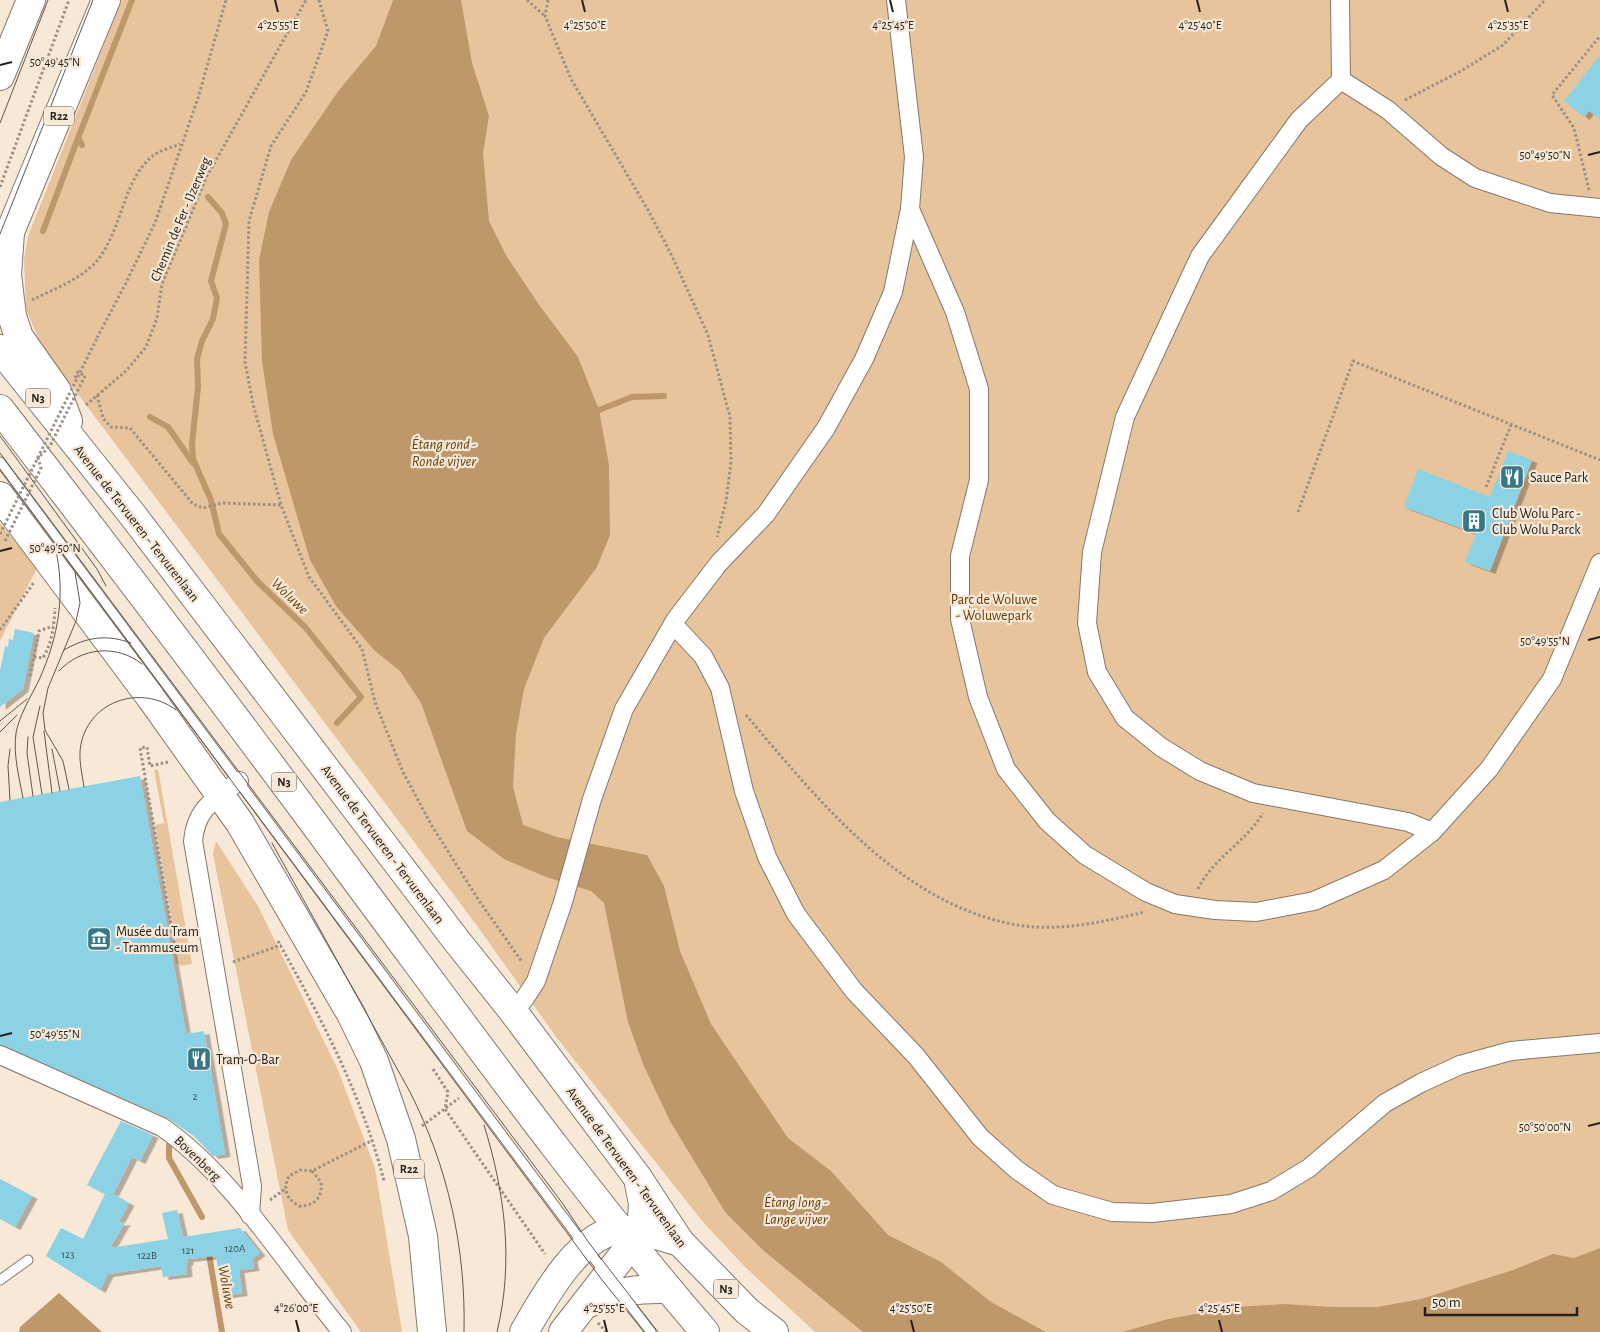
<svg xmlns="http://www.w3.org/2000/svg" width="1600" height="1332" font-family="'Alegreya Sans',sans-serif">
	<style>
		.green { fill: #e8c49c }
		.water { fill: #be976b }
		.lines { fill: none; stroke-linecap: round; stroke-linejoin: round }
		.stream { stroke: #be976b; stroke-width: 6 }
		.building { fill: #8ad2e4; filter: url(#shadow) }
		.lane-casing { stroke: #86786a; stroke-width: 11 }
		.street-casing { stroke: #86786a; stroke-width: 20 }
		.primary-casing { stroke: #86786a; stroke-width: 30 }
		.highway-casing { stroke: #86786a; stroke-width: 30 }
		.path { stroke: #9b9084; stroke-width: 3; stroke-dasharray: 2.5 2.5; stroke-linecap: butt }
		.lane { stroke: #fff; stroke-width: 9 }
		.street { stroke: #fff; stroke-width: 18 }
		.primary { stroke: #fff; stroke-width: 28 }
		.highway { stroke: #fff; stroke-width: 28 }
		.tram { stroke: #61584f; stroke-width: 1 }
		.path-bridge { stroke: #9b9084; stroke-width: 3; stroke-dasharray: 2.5 2.5; stroke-linecap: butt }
		.ticks { fill: none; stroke: #26201a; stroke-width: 2 }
		.labels { text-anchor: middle; stroke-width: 4.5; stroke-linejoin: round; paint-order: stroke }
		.number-label { font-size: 11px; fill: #3f4c4c }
		.shield { fill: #f7e8d8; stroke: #655c53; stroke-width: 1 }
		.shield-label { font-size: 12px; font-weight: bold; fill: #26201a }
		.street-label { font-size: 14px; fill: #26201a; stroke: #f7e8d8 }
		.poi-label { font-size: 14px; fill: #26201a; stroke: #f7e8d8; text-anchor: start }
		.park-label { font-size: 14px; fill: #633d02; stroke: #f7e8d8 }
		.water-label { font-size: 15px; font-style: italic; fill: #69420b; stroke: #f7e8d8 }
		.ticks-label { font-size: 12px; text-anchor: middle; fill: #26201a; stroke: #f7e8d8; stroke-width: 4.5; stroke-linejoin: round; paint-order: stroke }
	</style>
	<defs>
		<filter id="shadow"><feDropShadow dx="5.5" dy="3" stdDeviation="0" flood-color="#0004"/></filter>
	</defs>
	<rect width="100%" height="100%" fill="#f7e8d8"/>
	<g class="green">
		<polygon points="122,0 1600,0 1600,1332 815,1332 746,1268 703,1222 557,1038 475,923 41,345 26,309 24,260 28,236"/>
		<polygon points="0,523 37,568 0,641"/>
		<polygon points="158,769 192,964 180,966 179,964 176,964 174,949 177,948 155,825 164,823 154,770"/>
		<polygon points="216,841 258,906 338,1070 375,1168 402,1332 361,1332 288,1230 213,854"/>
	</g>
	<g class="water">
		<polygon points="393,0 461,0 472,63 489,116 483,153 489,221 507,257 540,306 578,357 599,410 609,465 610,535 597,567 544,638 524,689 516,734 513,787 523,825 557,837 647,855 664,886 680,951 711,1024 788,1138 831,1171 888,1235 941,1262 991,1302 1046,1332 863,1332 764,1251 725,1212 670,1121 643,1064 628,1022 604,903 591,891 546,877 504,859 467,831 421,703 400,671 375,651 336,606 310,560 273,434 262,361 259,260 269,212 291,160 339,90 376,46"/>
		<polygon points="1600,1248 1600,1332 1122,1332 1168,1319 1235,1307 1285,1304 1330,1307 1377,1307 1421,1299 1513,1270 1553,1254 1574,1258"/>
		<polygon points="59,1293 102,1332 19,1332 20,1327"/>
	</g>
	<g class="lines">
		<g class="stream">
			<polyline points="82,145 78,138 132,0"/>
			<polyline points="208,197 222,213 226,224 211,281 217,298 213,319 202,341 197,359 198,387 192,444 193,459 211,500 219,534 258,582 306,628 361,697 337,723"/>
			<polyline points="43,231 78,138"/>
			<polyline points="599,410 632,397 664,396"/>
			<polyline points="150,417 168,427 193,463"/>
			<polyline points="169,1145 169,1158 202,1217"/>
			<polyline points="208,1248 222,1332"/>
		</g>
	</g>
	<g class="building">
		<polygon points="1600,55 1600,119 1589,111 1584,117 1564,101"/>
		<polygon points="1508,451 1532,460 1490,571 1465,562 1476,534 1404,507 1418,469 1490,497"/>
		<polygon points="15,629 34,633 23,689 0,707 0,671 5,646 8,647 9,639 13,640"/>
		<polygon points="140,776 186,1034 204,1031 225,1154 213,1156 194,1136 166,1117 0,1045 0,802"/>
		<polygon points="121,1121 153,1135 140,1161 132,1157 113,1194 129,1203 118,1223 125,1222 110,1248 168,1239 162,1213 177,1210 183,1237 240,1228 260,1253 252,1259 254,1268 239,1270 242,1293 222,1296 216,1256 188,1259 188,1262 186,1263 187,1274 163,1277 161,1266 108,1274 100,1290 46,1256 61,1228 83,1239 105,1194 87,1185"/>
		<polygon points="0,1179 32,1196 15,1227 0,1219"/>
	</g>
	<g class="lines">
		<defs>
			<g id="lane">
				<polyline points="0,462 605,1273"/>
				<polyline points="0,1280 28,1260"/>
				<polyline points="624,1297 651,1332"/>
			</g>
			<g id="street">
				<polyline points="1340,0 1341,80 1388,110 1441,156 1475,178 1550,203 1600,208"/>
				<polyline points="1341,80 1299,120 1200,256 1125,417 1092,552 1087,623 1097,672 1125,718 1161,747 1200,771 1253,793 1408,822 1432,832 1489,769 1552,679 1600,563"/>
				<polyline points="910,209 955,312 979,389 979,480 960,556 960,619 978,697 1006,769 1047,821 1085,855 1146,892 1175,904 1215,910 1256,912 1314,901 1357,882 1384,870 1432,832"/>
				<polyline points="673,624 703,656 720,688 744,791 767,857 796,914 854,991 916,1056 980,1137 1017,1170 1053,1195 1112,1212 1152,1213 1231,1204 1271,1191 1309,1168 1385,1103 1421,1083 1460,1065 1511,1051 1600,1043"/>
				<path d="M239,781c-25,19 -43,27 -46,60l59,345 -2,29"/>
				<polyline points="523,1001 536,981 563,902 592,799 624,709 676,619 719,563 766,514 826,428 864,359 893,292 910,209 914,157 896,0"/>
				<path d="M0,1055l162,72c71,49 124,138 180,205"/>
			</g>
			<g id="primary">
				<polyline points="0,76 31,0"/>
				<polyline points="10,232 7,275 12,316 19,337 57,391 68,421"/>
				<polyline points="0,243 10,232 106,0"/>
				<polyline points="0,349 131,513 456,940 512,1010 638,1178 680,1242 747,1311 774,1332"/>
				<path d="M0,409c120,156 239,312 355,470 114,153 225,308 350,453"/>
			</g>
			<g id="highway">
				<polyline points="0,496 151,698 240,823 351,1014 374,1061 401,1139 423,1236 432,1332"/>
				<path d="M585,1304c33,-11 46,-16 82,-15"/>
				<path d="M524,1332c19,-33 55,-100 97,-102 20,-1 41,7 59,12"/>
				<polyline points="563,1332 641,1232 643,1204 638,1178"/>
			</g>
		</defs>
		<use href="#lane" class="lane-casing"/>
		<use href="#street" class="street-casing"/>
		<use href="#primary" class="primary-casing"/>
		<use href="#highway" class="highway-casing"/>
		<g class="path">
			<polyline points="319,0 328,31 306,92 271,146 249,221 245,362 253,404 281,505 309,577 362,649 375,702 403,772 432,826 478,899 522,962"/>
			<polyline points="527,0 545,16"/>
			<polyline points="548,0 545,16 571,79 648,210 672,256 708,335 730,417 731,462 726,501 717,537"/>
			<polyline points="1405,100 1461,71 1503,45 1545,0"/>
			<polyline points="0,187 69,0"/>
			<polyline points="1589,190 1574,128 1552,95 1600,36"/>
			<path d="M32,300c20,-10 47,-20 63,-37 28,-30 28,-92 64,-111 6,-3 14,-5 21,-8"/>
			<polyline points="97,338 126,283 155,223 198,98 226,0"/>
			<polyline points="75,378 78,372 85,376"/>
			<polyline points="97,395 103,418 111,427 130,428 193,504 203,508 222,503 281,505"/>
			<polyline points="86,405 126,371 146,347 157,318 162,284 207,176 306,0"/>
			<polyline points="1486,487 1511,425"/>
			<polyline points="1298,512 1353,361 1600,460"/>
			<polyline points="0,630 35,581"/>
			<path d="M34,657l9,1c9,-15 11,-32 12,-50"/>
			<polyline points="30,676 39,631 53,626"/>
			<path d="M746,715c74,87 158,194 278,211 41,5 82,-5 121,-14"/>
			<polyline points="168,762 150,766 147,747 140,748 175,947"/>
			<path d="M1198,889c15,-31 48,-47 65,-76"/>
			<path d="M278,941c43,77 84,154 106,240"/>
			<polyline points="233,962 281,945"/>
			<polyline points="433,1069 448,1092 445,1109 545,1254"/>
			<polyline points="422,1126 459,1098"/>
			<path d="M312,1171l9,11c2,15 -6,24 -22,24 -12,-7 -17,-16 -10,-30l11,-6 12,1 61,-31"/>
			<polyline points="270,1200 285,1189"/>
			<polyline points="598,1323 606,1332"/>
		</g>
		<use href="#lane" class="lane"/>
		<use href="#street" class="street"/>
		<use href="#primary" class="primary"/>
		<use href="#highway" class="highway"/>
		<g class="tram">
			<polyline points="0,123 48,0"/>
			<polyline points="0,234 93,0"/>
			<polyline points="0,436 97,569 106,586"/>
			<polyline points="0,453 563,1204 589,1243 658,1332"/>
			<polyline points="0,469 602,1280 644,1332"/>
			<path d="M64,650c22,-13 43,-16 67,-7"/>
			<path d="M59,671c22,-24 58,-27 83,-7"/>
			<polyline points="40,706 33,737 42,794"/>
			<polyline points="0,721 27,699"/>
			<polyline points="44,731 52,793"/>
			<polyline points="0,732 17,715"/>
			<polyline points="28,737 27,753 33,796"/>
			<polyline points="52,749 60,791"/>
			<path d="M84,787c-2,-14 -6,-29 -3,-43 9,-44 61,-60 95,-34"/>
			<polyline points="69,789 63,761 45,730 43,713 48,688 76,621 80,603 75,572"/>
			<path d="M23,798c-4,-22 -10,-43 -7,-65 3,-17 15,-37 23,-53 20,-44 27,-87 16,-134"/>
			<polyline points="10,800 8,766 10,749"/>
			<path d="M272,843l138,249c38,75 56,156 54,240"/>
			<path d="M484,1125c21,68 30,137 13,207"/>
		</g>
		<g class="path-bridge">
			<polyline points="0,534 97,338"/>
			<polyline points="5,541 41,468 38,458 50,446 85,376"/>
		</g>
	</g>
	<path class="ticks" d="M275,0l3,12M582,0l3,12M890,0l3,12M1197,0l3,12M1505,0l3,12M0,65l12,-3M1588,155l12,-3M0,551l12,-3M1588,640l12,-3M0,1036l12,-3M1588,1126l12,-3M296,1320l3,12M604,1320l3,12M911,1320l3,12M1219,1320l3,12"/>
	<defs>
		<symbol id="restaurant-square" viewBox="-11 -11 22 22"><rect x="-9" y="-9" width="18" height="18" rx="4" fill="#357988" stroke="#f7e8d8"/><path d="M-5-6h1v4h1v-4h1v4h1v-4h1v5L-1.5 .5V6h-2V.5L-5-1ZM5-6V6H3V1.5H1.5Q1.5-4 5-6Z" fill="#fff"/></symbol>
		<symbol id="building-square" viewBox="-11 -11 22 22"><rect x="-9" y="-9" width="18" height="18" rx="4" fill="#357988" stroke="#f7e8d8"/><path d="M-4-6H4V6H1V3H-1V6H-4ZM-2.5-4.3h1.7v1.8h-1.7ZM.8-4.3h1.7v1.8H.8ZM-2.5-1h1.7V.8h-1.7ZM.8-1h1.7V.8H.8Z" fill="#fff"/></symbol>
		<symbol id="museum-square" viewBox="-11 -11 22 22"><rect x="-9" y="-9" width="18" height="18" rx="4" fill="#357988" stroke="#f7e8d8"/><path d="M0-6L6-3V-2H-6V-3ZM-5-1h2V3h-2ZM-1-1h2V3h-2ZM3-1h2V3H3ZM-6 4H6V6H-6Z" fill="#fff"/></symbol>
	</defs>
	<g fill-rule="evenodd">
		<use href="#restaurant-square" x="1498" y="463" width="28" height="28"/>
		<use href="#building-square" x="1460" y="507" width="28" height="28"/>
		<use href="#museum-square" x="85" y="925" width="28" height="28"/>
		<use href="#restaurant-square" x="185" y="1045" width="28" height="28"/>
	</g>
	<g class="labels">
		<g class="number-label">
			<text x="195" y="1100">2</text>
			<text x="235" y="1252">120A</text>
			<text x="188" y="1254">121</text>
			<text x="68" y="1258">123</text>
			<text x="147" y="1259">122B</text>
		</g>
		<g class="shield">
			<rect x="44" y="106.5" width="30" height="19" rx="4"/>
			<rect x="25.5" y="388.5" width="25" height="19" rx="4"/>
			<rect x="271.5" y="772.5" width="25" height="19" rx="4"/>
			<rect x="394" y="1159.5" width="30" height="19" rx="4"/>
			<rect x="713.5" y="1279.5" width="25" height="19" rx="4"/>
		</g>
		<g class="shield-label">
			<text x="59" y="120">R22</text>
			<text x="38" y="402">N3</text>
			<text x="284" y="786">N3</text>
			<text x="409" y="1173">R22</text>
			<text x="726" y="1293">N3</text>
		</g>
		<g class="street-label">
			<text transform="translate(180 219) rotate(-67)" y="5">Chemin de Fer - IJzerweg</text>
			<text transform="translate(137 523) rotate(52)" y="5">Avenue de Tervueren - Tervurenlaan</text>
			<text transform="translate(383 844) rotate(53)" y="5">Avenue de Tervueren - Tervurenlaan</text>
			<text transform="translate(198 1158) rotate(44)" y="5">Bovenberg</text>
			<text transform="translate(627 1167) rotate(54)" y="5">Avenue de Tervueren - Tervurenlaan</text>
		</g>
		<g class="poi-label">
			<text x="1530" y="482">Sauce Park</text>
			<text x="1492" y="518">Club Wolu Parc -<tspan x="1492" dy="16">Club Wolu Parck</tspan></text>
			<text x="116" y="936">Musée du Tram<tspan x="116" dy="16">- Trammuseum</tspan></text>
			<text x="216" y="1064">Tram-O-Bar</text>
		</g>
		<g class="park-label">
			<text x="994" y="604">Parc de Woluwe<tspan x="994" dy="16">- Woluwepark</tspan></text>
		</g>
		<g class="water-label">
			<text x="444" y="449">Étang rond -<tspan x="444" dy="17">Ronde vijver</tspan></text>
			<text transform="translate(290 596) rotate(44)" y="5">Woluwe</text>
			<text x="796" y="1207">Étang long -<tspan x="796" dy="17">Lange vijver</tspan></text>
			<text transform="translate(227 1287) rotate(80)" y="5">Woluwe</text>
		</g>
	</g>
	<g class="ticks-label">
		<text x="278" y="29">4°25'55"E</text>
		<text x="585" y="29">4°25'50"E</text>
		<text x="893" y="29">4°25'45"E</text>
		<text x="1200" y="29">4°25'40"E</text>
		<text x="1508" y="29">4°25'35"E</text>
		<text x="55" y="66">50°49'45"N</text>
		<text x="1545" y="159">50°49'50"N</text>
		<text x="55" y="552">50°49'50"N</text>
		<text x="1545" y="645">50°49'55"N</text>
		<text x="55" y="1038">50°49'55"N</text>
		<text x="1545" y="1131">50°50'00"N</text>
		<text x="296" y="1312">4°26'00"E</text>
		<text x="604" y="1312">4°25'55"E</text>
		<text x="911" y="1312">4°25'50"E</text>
		<text x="1219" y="1312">4°25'45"E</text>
	</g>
	<path d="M1425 1307v8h152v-8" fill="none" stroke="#26201a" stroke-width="2.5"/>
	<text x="1432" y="1307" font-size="15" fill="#26201a" stroke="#f7e8d8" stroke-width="4" paint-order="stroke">50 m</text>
</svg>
